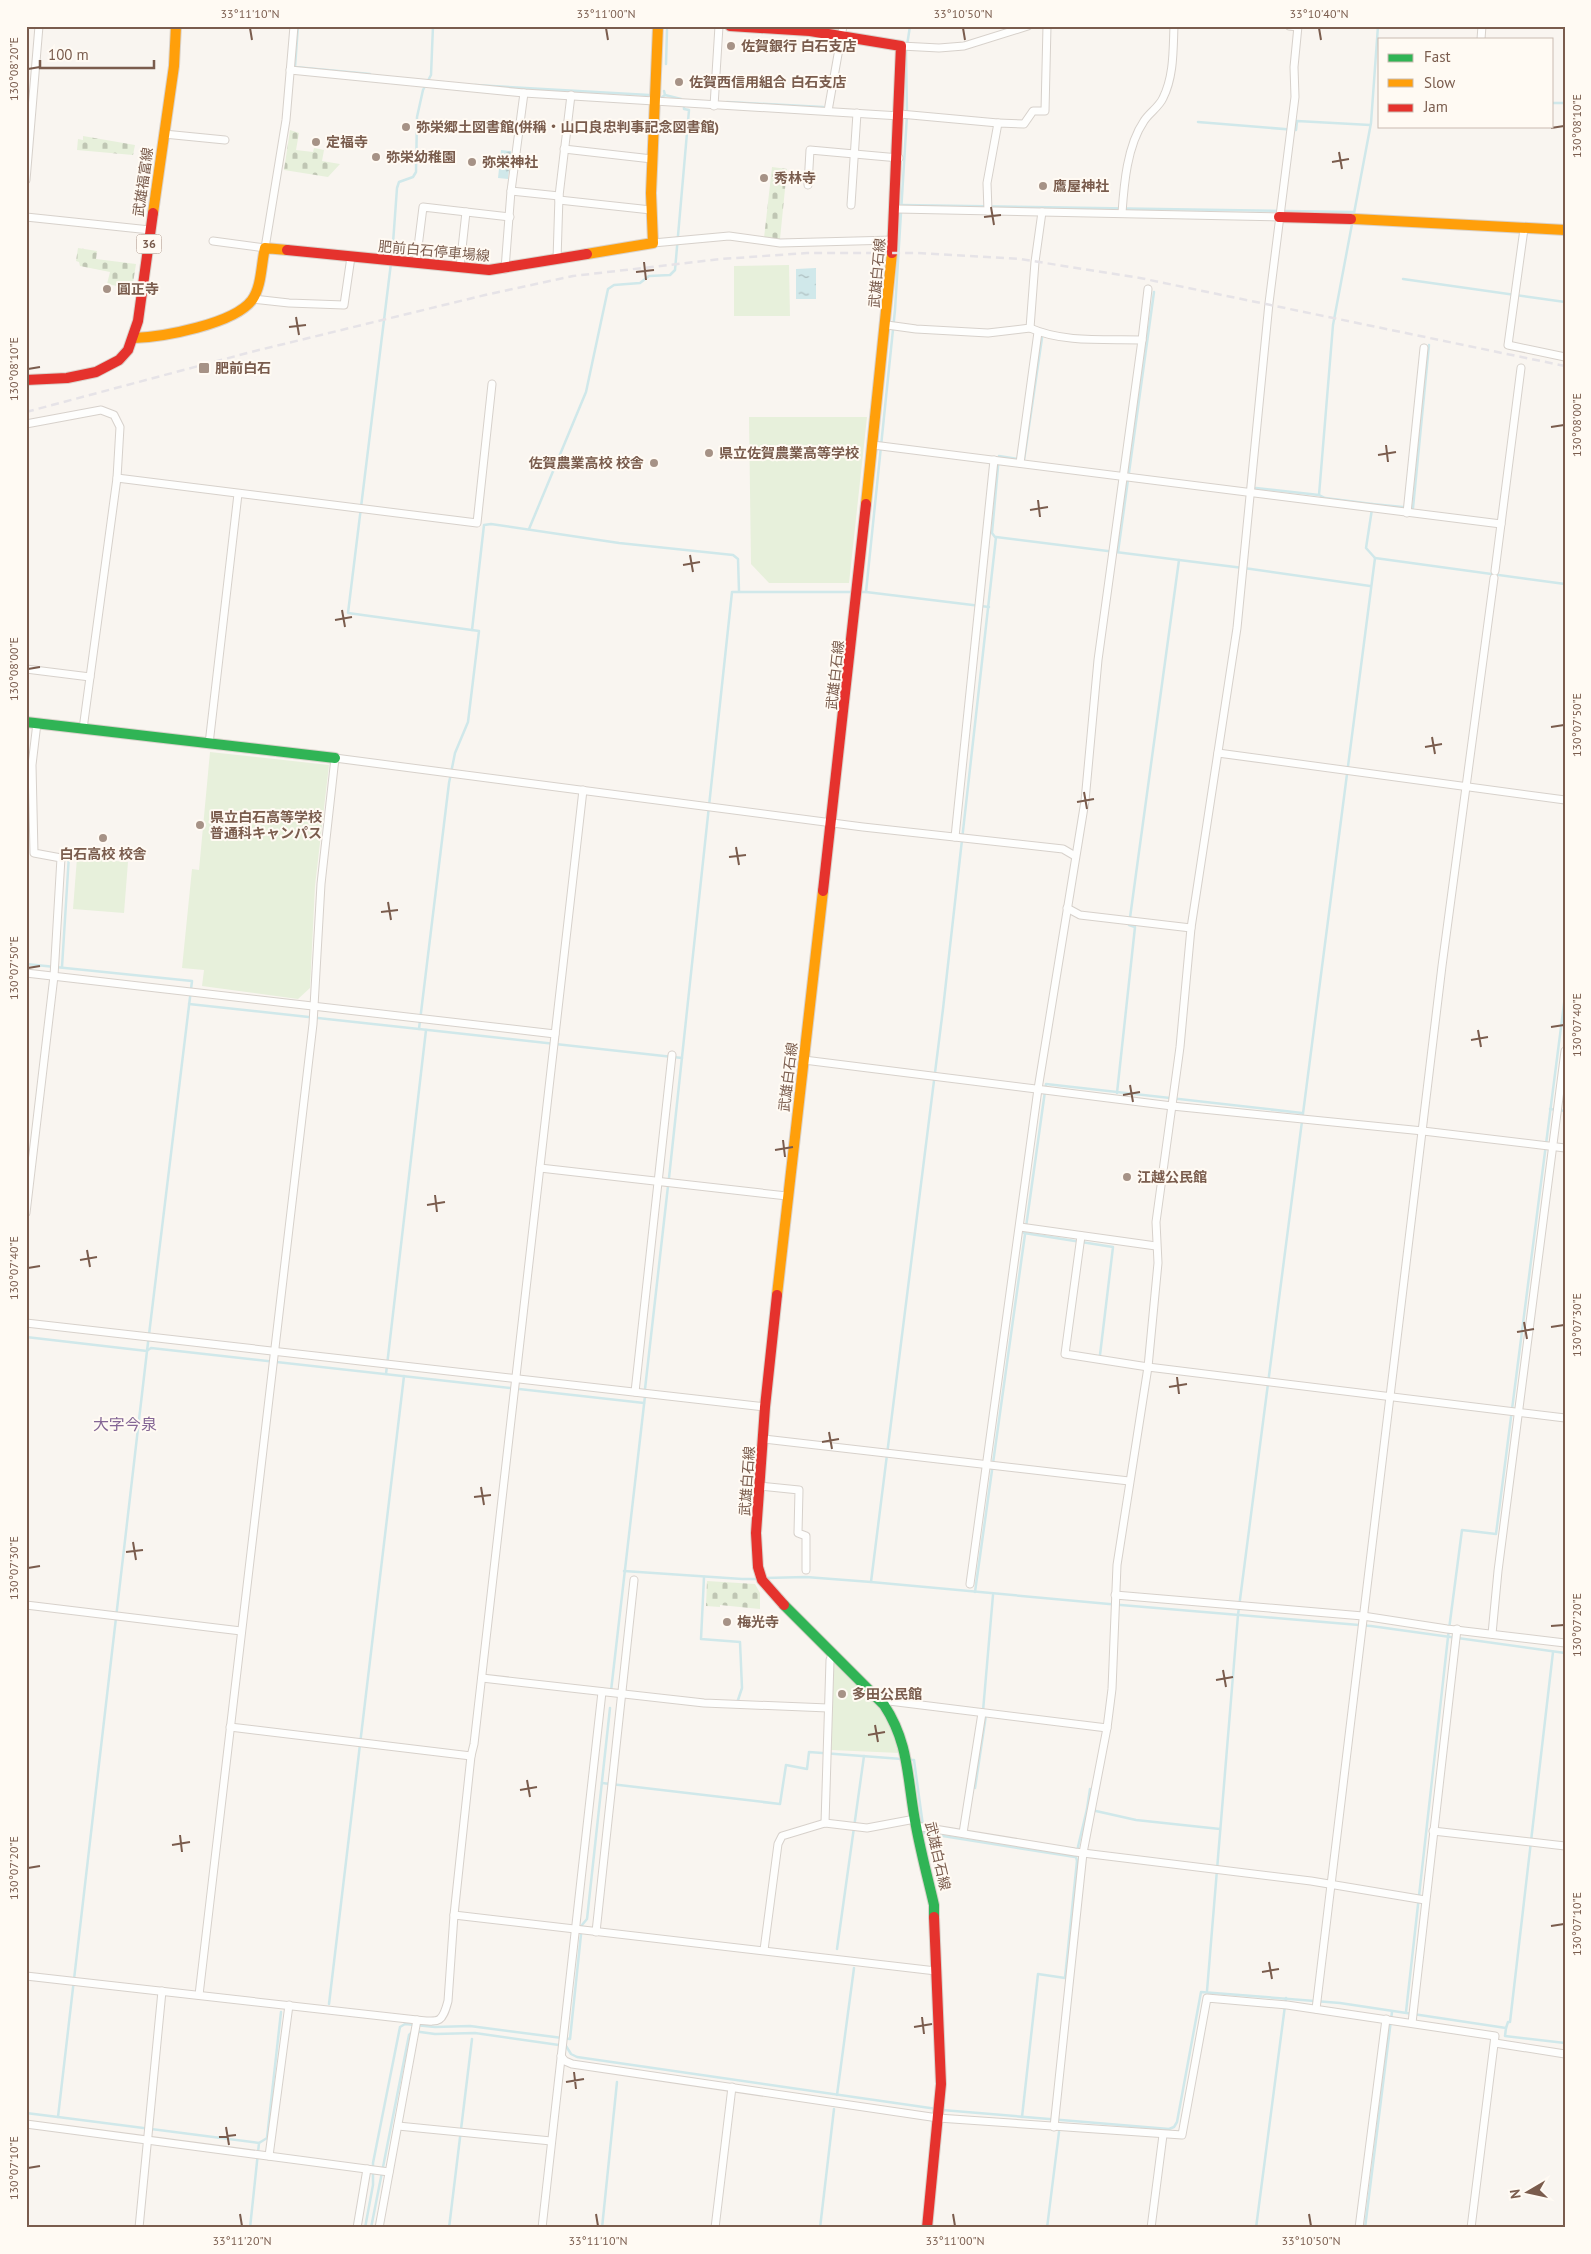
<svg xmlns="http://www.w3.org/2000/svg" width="1591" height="2254" font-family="'PT Sans','Noto Sans JP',sans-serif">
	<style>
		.green { fill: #e7f0db }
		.cemetery { fill: url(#cemetery-stones) }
		.water { fill: url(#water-ripples) }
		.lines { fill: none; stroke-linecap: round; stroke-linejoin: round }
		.stream { stroke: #d0e8ea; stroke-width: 2.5 }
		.street-casing { stroke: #d7d1cb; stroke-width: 9 }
		.fast-casing { stroke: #d9d2cb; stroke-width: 12 }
		.slow-casing { stroke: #d9d2cb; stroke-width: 12 }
		.jam-casing { stroke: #d9d2cb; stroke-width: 12 }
		.street { stroke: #fefefd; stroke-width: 7 }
		.fast { stroke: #30b455; stroke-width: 10 }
		.slow { stroke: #ff9f0a; stroke-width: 10 }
		.jam { stroke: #e5322d; stroke-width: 10 }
		.rail { stroke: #e6e3e7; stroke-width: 2.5; stroke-dasharray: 8 5; stroke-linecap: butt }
		.ticks { fill: none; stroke: #7a5c4d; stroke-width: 2 }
		.poi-dot { fill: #a69286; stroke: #fffaf3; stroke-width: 2 }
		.labels { text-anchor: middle; stroke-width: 4; stroke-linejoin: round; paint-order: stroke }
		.shield { fill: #fffaf3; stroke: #a28b7f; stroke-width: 1 }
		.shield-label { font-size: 12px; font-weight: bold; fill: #7a5c4d }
		.poi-label { font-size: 14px; font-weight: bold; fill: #7a5c4d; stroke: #fffaf3; text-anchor: start }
		.street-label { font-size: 14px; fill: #7a5c4d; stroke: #fffaf3 }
		.quarter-label { font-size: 16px; fill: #846695; stroke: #fffaf3 }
		.neatline { fill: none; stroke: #7a5c4d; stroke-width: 2 }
		.ticks-label { font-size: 12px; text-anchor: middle; fill: #7a5c4d }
	</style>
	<defs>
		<pattern id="cemetery-stones" width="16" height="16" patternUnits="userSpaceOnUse" patternTransform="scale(1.25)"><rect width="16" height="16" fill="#e7f0db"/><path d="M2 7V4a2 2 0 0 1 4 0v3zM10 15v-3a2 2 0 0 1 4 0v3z" fill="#c0c6b4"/></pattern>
		<pattern id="water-ripples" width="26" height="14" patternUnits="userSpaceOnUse" patternTransform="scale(1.25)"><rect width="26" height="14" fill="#d0e8ea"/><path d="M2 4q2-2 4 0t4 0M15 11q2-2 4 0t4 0" fill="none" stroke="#aebfc0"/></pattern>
	</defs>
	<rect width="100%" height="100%" fill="#f9f5f0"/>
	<g class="green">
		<polygon points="789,265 790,316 734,316 734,266"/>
		<polygon points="749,417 867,417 849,583 769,583 751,564"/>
		<polygon points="210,752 329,765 315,886 310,988 298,999 202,986 204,970 182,968 192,869 199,870"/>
		<polygon points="77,858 128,862 124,913 73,909"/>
		<path d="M836,1662c30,31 53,47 64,91l-69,-3 -2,-4 2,-81z"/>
	</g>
	<g class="cemetery">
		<polygon points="290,130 299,133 296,150 313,152 314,148 324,150 322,161 340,164 328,177 284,170"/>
		<polygon points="83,136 135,145 133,155 77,150 78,139 83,140"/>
		<polygon points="772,167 787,169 780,239 764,238"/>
		<polygon points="78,248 97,251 96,259 136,264 131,296 121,295 122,287 107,284 110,272 80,266 79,262 76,261"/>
		<polygon points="707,1581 755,1584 760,1593 760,1609 720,1605 720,1607 706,1606"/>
	</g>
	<g class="water">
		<polygon points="501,150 511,151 508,179 498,178"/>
		<polygon points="816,268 816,299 796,299 796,269"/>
	</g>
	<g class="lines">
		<g class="stream">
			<polyline points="298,26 295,67 370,74"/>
			<polyline points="666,64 667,30"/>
			<polyline points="475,85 649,95"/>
			<polyline points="665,95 681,99"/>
			<polyline points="662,97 665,95 664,91"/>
			<polyline points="727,102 823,107"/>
			<polyline points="1552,103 1565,103"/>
			<polyline points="1198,122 1296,130 1297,121 1370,125"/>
			<polyline points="902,205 1353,212"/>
			<polyline points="392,257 397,188 399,182 413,177 416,172 417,117 423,90 431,75 433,26"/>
			<polyline points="1403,279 1565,302"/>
			<polyline points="1256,488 1319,495 1333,325 1371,123 1378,26"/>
			<polyline points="1319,495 1325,498 1372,504"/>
			<polyline points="1372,504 1413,508 1429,345"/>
			<polyline points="1372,509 1366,548 1375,558"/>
			<polyline points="529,529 586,392 608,289 614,285 640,283 649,276 670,275 675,270 689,110 684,109 684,103"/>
			<polyline points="995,537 992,533 999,456 1024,460 1042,338"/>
			<polyline points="1118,552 1154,292"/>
			<polyline points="861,592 866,592 895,310 907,115 906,52 910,26"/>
			<polyline points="866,592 989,607"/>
			<polyline points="472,630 484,525 491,524 619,543 733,555 738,559 739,591"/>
			<polyline points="26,964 192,981 147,1351"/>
			<polyline points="62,967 69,855 73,854"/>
			<polyline points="189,1004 419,1029 449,783 455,753 468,722 479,631 348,613 391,263"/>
			<polyline points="419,1029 682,1058"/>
			<polyline points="1117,1093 1135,927 1129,925 1179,560"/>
			<polyline points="1550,1109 1565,1111"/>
			<polyline points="669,1178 732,592 856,592"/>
			<polyline points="1024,1233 1113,1247 1100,1355"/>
			<polyline points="26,1337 147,1351 58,2117 259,2143 250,2228"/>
			<polyline points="148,1350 151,1348 644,1403"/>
			<polyline points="386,1374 426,1030"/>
			<polyline points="645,1389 668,1186"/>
			<polyline points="624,1571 742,1579 760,1579"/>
			<polyline points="704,1577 701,1639 740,1642 742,1688 738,1700"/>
			<polyline points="765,1578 806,1577 871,1582 1109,1604 1371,1626 1565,1653"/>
			<polyline points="871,1582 943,1009 996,537 1251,569 1370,586"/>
			<polyline points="975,1592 1046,1084 1302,1113"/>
			<polyline points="611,1691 645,1396"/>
			<polyline points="983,1711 993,1595"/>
			<polyline points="908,1760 914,1760 924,1833 1075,1857"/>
			<polyline points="602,1783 780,1804 786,1765 807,1769 809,1752 902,1759"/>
			<polyline points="975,1788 986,1715"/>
			<polyline points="1087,1809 1090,1789"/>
			<polyline points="1077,1851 1087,1809 1136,1820 1220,1829"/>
			<polyline points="837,1949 864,1756"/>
			<polyline points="1207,1991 1238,1615 1375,558 1565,584"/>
			<polyline points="329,2004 404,1376"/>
			<polyline points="1406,2012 1448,1637 1462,1530 1496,1534 1565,996"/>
			<polyline points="1506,2028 1508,2022 1510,2022 1553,1652"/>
			<polyline points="837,2095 854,1968"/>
			<polyline points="942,2110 1169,2129 1174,2127 1177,2122 1201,1992 1340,2003 1506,2028 1505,2036 1565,2043"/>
			<polyline points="26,2113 58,2117"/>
			<polyline points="1022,2117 1038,1974 1065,1978 1077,1861 1076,1857"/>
			<polyline points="26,2132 26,2130"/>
			<polyline points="259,2143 267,2138 281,2012"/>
			<polyline points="365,2228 373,2185 373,2163 400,2027 405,2024 435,2027 470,2026 570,2039 582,1925 587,1919 610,1708"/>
			<polyline points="371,2228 409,2035 413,2031 435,2034 475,2033 566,2046 571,2054 577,2057 937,2109"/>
			<polyline points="449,2228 472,2039"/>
			<polyline points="602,2228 617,2082"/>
			<polyline points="820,2228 834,2109"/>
			<polyline points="1047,2228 1059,2132"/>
			<polyline points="1256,2228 1286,1998"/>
			<polyline points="1365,2228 1392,2012"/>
		</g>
		<defs>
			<g id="street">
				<polyline points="1289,26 1298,27"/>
				<polyline points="1481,39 1482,26"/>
				<polyline points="901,46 939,48 964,46 1028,26"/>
				<polyline points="290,70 524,93 900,116"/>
				<polyline points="714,106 719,26"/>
				<polyline points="828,111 843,26"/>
				<polyline points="900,114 998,123"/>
				<polyline points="164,134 225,140"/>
				<polyline points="564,149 652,159"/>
				<polyline points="26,180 39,26"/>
				<polyline points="808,185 810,150 899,158"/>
				<polyline points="511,191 559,196"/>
				<polyline points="559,200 651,210"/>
				<polyline points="851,205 857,113"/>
				<polyline points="897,209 1279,217"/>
				<polyline points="988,211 987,183 998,123 1024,124 1033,111 1045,111 1047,26"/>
				<path d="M1122,213c2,-29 5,-67 22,-92 5,-8 15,-14 19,-23 11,-22 10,-48 11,-72"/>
				<polyline points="26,217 150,230"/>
				<polyline points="1524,229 1508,345 1565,357"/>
				<polyline points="213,241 265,248 286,120 294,26"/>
				<polyline points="653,243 729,236 780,243 893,240"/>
				<polyline points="557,260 559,196 571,95"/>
				<polyline points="416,263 423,207 510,217"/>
				<polyline points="460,267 466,212"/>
				<polyline points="505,269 511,191 524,93"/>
				<polyline points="253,299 289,303 344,305 351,257"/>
				<polyline points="887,325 916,329 988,333 1030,328 1035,262 1042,212"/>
				<polyline points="1142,340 1148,289"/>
				<polyline points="26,424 101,410 114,415 120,427 117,478 83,729"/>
				<polyline points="873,445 1501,524"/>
				<polyline points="1020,463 1038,332"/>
				<polyline points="117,478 477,523 492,384"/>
				<polyline points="1407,513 1424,348"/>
				<polyline points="1495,571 1521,368"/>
				<polyline points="26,669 90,677"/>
				<polyline points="209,744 238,494"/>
				<polyline points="1218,753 1565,800"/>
				<polyline points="955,837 994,460"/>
				<polyline points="1067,908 1080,915 1191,928"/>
				<polyline points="26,973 555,1034"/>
				<polyline points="804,1060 1172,1106 1423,1131 1565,1148"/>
				<polyline points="540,1168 787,1196"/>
				<polyline points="26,1213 54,976 61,858 34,853 32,765 37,723"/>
				<polyline points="1020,1227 1156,1246"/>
				<polyline points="1081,1236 1065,1354 1148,1367 1565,1418"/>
				<polyline points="26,1323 765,1407"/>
				<polyline points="635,1392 672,1055"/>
				<polyline points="764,1439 1129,1481"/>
				<polyline points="760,1486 799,1490 798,1533 806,1536 806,1570"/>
				<path d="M970,1584l68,-495 47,-288 13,-141 44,-320c-36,-1 -79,3 -112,-12"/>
				<polyline points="1115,1595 1363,1616 1447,1629 1565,1643"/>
				<polyline points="26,1605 241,1631"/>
				<polyline points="1492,1634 1498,1571 1565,1051"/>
				<polyline points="482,1678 704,1703 828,1708"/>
				<polyline points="884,1705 889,1701 1107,1728"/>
				<polyline points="230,1727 471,1756"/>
				<polyline points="825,1823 830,1660 833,1653"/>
				<polyline points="916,1826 1075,1852 1311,1881 1425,1900"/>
				<polyline points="1433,1831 1565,1846"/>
				<polyline points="963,1833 982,1713"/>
				<polyline points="454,1915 936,1971"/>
				<polyline points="596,1932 634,1580"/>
				<polyline points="764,1950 778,1844 782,1836 825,1823 867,1828 915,1819"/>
				<path d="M26,1976l391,44c22,2 25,4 31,-19l6,-86 17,-159 3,-12 109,-954"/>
				<polyline points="199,1995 313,1024 321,884 335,758 863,827 1063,849 1075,856"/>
				<polyline points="1316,2009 1442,966 1494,578"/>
				<polyline points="1412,2023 1457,1629"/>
				<polyline points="1495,2043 1565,2054"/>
				<polyline points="561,2056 565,2061 572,2064 938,2118 1182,2135 1207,1998 1287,2005 1495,2036 1471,2228"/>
				<polyline points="26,2124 389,2172"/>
				<polyline points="398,2126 551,2141"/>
				<polyline points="1054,2127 1083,1853 1107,1728 1112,1689 1117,1565 1148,1367 1158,1263 1156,1222 1180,1047 1191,928 1237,628 1269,303 1295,97 1294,67 1298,26"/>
				<polyline points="269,2156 289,2005"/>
				<polyline points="139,2228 162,1991"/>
				<polyline points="357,2228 367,2169"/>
				<polyline points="379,2228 417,2020"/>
				<polyline points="542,2228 602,1692"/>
				<polyline points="715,2228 732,2087"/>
				<polyline points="1151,2228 1163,2135"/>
				<polyline points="1359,2228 1386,2019"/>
			</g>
			<g id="fast">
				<polyline points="26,722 335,758"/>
				<path d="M784,1605l100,100c26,39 23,76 32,121 5,27 12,53 18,79v12"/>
			</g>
			<g id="slow">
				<polyline points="153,213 174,66 176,26"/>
				<polyline points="1355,219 1565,230"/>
				<polyline points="587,254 653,243 651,193 658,26"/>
				<path d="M134,338c29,-1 100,-14 118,-38 10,-14 9,-36 13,-52l22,2"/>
				<polyline points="866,504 892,253"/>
				<polyline points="777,1295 823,891"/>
			</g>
			<g id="jam">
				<polyline points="730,26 810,31 901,46 892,253"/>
				<polyline points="1279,217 1351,219"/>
				<polyline points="287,250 489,270 587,254"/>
				<polyline points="26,380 67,378 96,372 119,360 128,350 138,321 153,213"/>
				<polyline points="823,891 866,504"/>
				<polyline points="777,1295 765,1407 756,1533 758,1567 762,1580 784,1605"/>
				<polyline points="927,2228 941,2084 934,1917"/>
			</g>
		</defs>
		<use href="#street" class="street-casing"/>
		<use href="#fast" class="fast-casing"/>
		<use href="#slow" class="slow-casing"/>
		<use href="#jam" class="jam-casing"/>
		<use href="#street" class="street"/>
		<use href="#fast" class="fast"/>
		<use href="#slow" class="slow"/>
		<use href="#jam" class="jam"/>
		<polyline class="rail" points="26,412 251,352 485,295 573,276 721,259 807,253 917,253 1020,259 1140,278 1565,366"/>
	</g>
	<path class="ticks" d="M250,28l2,12M606,28l2,12M963,28l2,12M1319,28l2,12M28,69l12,-2M1551,128l13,-2M1339,152l3,17M1332,162l17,-3M991,207l3,18M984,217l17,-2M644,262l2,18M636,272l18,-2M296,317l3,18M289,327l17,-2M28,369l12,-2M1551,427l13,-2M1386,445l2,17M1378,455l18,-3M1038,500l2,17M1030,510l18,-3M690,555l3,17M683,565l17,-3M342,610l3,17M335,620l17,-3M28,669l12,-2M1551,727l13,-2M1432,737l3,17M1425,747l17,-3M1084,792l3,17M1077,802l17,-3M736,847l3,18M729,857l17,-2M388,902l3,18M381,912l17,-2M28,968l12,-2M1551,1027l13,-2M1478,1030l3,17M1471,1040l17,-3M1130,1085l3,17M1123,1095l17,-3M783,1140l2,17M775,1150l18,-3M435,1195l2,17M427,1205l18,-3M87,1250l3,17M80,1260l17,-3M28,1268l12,-2M1524,1322l3,17M1551,1327l13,-2M1517,1332l17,-3M1177,1377l2,17M1169,1387l18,-3M829,1432l3,17M822,1442l17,-3M481,1487l3,18M474,1497l17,-2M133,1542l3,18M126,1552l17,-2M28,1568l12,-2M1551,1626l13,-1M1223,1670l3,17M1216,1680l17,-3M875,1725l3,17M868,1735l17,-3M527,1780l3,17M520,1790l17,-3M180,1835l2,17M172,1845l18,-3M28,1868l12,-2M1551,1926l13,-2M1269,1962l3,17M1262,1972l17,-3M922,2017l2,17M914,2027l18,-3M574,2072l2,17M566,2082l18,-3M226,2127l3,18M219,2137l17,-2M28,2168l12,-2M240,2214l2,12M596,2214l2,12M953,2214l2,12M1309,2214l2,12"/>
	<g class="poi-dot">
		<circle cx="731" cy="46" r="5"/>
		<circle cx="679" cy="82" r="5"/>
		<circle cx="406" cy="127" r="5"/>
		<circle cx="316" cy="142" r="5"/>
		<circle cx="376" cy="157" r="5"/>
		<circle cx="472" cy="162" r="5"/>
		<circle cx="764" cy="178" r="5"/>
		<circle cx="1043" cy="186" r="5"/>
		<circle cx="107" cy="289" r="5"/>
		<rect x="198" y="362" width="12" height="12" rx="2.5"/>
		<circle cx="709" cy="453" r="5"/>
		<circle cx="654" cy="463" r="5"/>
		<circle cx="200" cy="825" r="5"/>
		<circle cx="103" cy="838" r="5"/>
		<circle cx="1127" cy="1177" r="5"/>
		<circle cx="727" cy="1622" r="5"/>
		<circle cx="842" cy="1694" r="5"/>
	</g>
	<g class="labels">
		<rect class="shield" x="136.5" y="234.5" width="25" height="19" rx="4"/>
		<g class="shield-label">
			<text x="149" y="248">36</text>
		</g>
		<g class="poi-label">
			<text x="741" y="51">佐賀銀行 白石支店</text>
			<text x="689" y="87">佐賀西信用組合 白石支店</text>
			<text x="416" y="132">弥栄郷土図書館(併稱・山口良忠判事記念図書館)</text>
			<text x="326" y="147">定福寺</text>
			<text x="386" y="162">弥栄幼稚園</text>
			<text x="482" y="167">弥栄神社</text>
			<text x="774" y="183">秀林寺</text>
			<text x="1053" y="191">鷹屋神社</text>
			<text x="117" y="294">圓正寺</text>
			<text x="215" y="373">肥前白石</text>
			<text x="719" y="458">県立佐賀農業高等学校</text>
			<text x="644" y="468" text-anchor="end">佐賀農業高校 校舎</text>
			<text x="210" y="822">県立白石高等学校<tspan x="210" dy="16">普通科キャンパス</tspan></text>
			<text x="103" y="859" text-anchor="middle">白石高校 校舎</text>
			<text x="1137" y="1182">江越公民館</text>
			<text x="737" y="1627">梅光寺</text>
			<text x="852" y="1699">多田公民館</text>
		</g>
		<g class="street-label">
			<text transform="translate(143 182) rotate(-82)" y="5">武雄福富線</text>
			<text transform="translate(434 251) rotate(5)" y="5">肥前白石停車場線</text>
			<text transform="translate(877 273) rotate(-85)" y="5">武雄白石線</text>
			<text transform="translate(835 675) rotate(-84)" y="5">武雄白石線</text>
			<text transform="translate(788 1077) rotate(-83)" y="5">武雄白石線</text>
			<text transform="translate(747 1481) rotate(-86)" y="5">武雄白石線</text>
			<text transform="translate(938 1856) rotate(77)" y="5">武雄白石線</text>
		</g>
		<g class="quarter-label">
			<text x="125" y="1430">大字今泉</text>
		</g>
	</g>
	<rect width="1591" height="2254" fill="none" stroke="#fffaf3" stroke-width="55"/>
	<rect x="1378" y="38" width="175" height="90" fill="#fffaf3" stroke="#cabbb1"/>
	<rect x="1388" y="54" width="25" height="8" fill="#30b455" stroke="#cabbb1"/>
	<text x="1424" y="62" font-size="15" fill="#7a5c4d">Fast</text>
	<rect x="1388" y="79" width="25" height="8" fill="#ff9f0a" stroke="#cabbb1"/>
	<text x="1424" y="88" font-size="15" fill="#7a5c4d">Slow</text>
	<rect x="1388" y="104" width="25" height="8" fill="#e5322d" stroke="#cabbb1"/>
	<text x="1424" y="112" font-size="15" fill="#7a5c4d">Jam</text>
	<g transform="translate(1528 2192) rotate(261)" stroke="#fffaf3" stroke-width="4" paint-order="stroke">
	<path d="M0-4L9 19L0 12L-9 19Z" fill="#7a5c4d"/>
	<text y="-8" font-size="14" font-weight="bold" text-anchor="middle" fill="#7a5c4d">N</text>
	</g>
	<path d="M40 60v8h114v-8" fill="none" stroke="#7a5c4d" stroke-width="2.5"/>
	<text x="48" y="60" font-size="15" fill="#7a5c4d" stroke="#fffaf3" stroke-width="4" paint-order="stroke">100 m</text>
	<rect x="28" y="28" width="1536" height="2198" class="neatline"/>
	<g class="ticks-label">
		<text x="250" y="18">33°11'10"N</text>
		<text x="606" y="18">33°11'00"N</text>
		<text x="963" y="18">33°10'50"N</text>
		<text x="1319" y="18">33°10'40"N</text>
		<text transform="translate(14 69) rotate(-90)" y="4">130°08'20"E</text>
		<text transform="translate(1577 126) rotate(-90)" y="4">130°08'10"E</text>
		<text transform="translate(14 369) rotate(-90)" y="4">130°08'10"E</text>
		<text transform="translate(1577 425) rotate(-90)" y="4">130°08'00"E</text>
		<text transform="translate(14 669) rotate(-90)" y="4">130°08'00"E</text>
		<text transform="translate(1577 725) rotate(-90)" y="4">130°07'50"E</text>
		<text transform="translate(14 968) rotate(-90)" y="4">130°07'50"E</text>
		<text transform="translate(1577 1025) rotate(-90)" y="4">130°07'40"E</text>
		<text transform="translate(14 1268) rotate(-90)" y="4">130°07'40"E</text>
		<text transform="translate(1577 1325) rotate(-90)" y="4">130°07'30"E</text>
		<text transform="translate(14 1568) rotate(-90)" y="4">130°07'30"E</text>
		<text transform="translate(1577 1625) rotate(-90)" y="4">130°07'20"E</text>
		<text transform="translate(14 1868) rotate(-90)" y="4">130°07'20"E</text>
		<text transform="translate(1577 1924) rotate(-90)" y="4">130°07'10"E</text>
		<text transform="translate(14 2168) rotate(-90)" y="4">130°07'10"E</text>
		<text x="242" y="2245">33°11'20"N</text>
		<text x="598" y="2245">33°11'10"N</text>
		<text x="955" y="2245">33°11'00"N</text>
		<text x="1311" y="2245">33°10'50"N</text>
	</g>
</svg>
